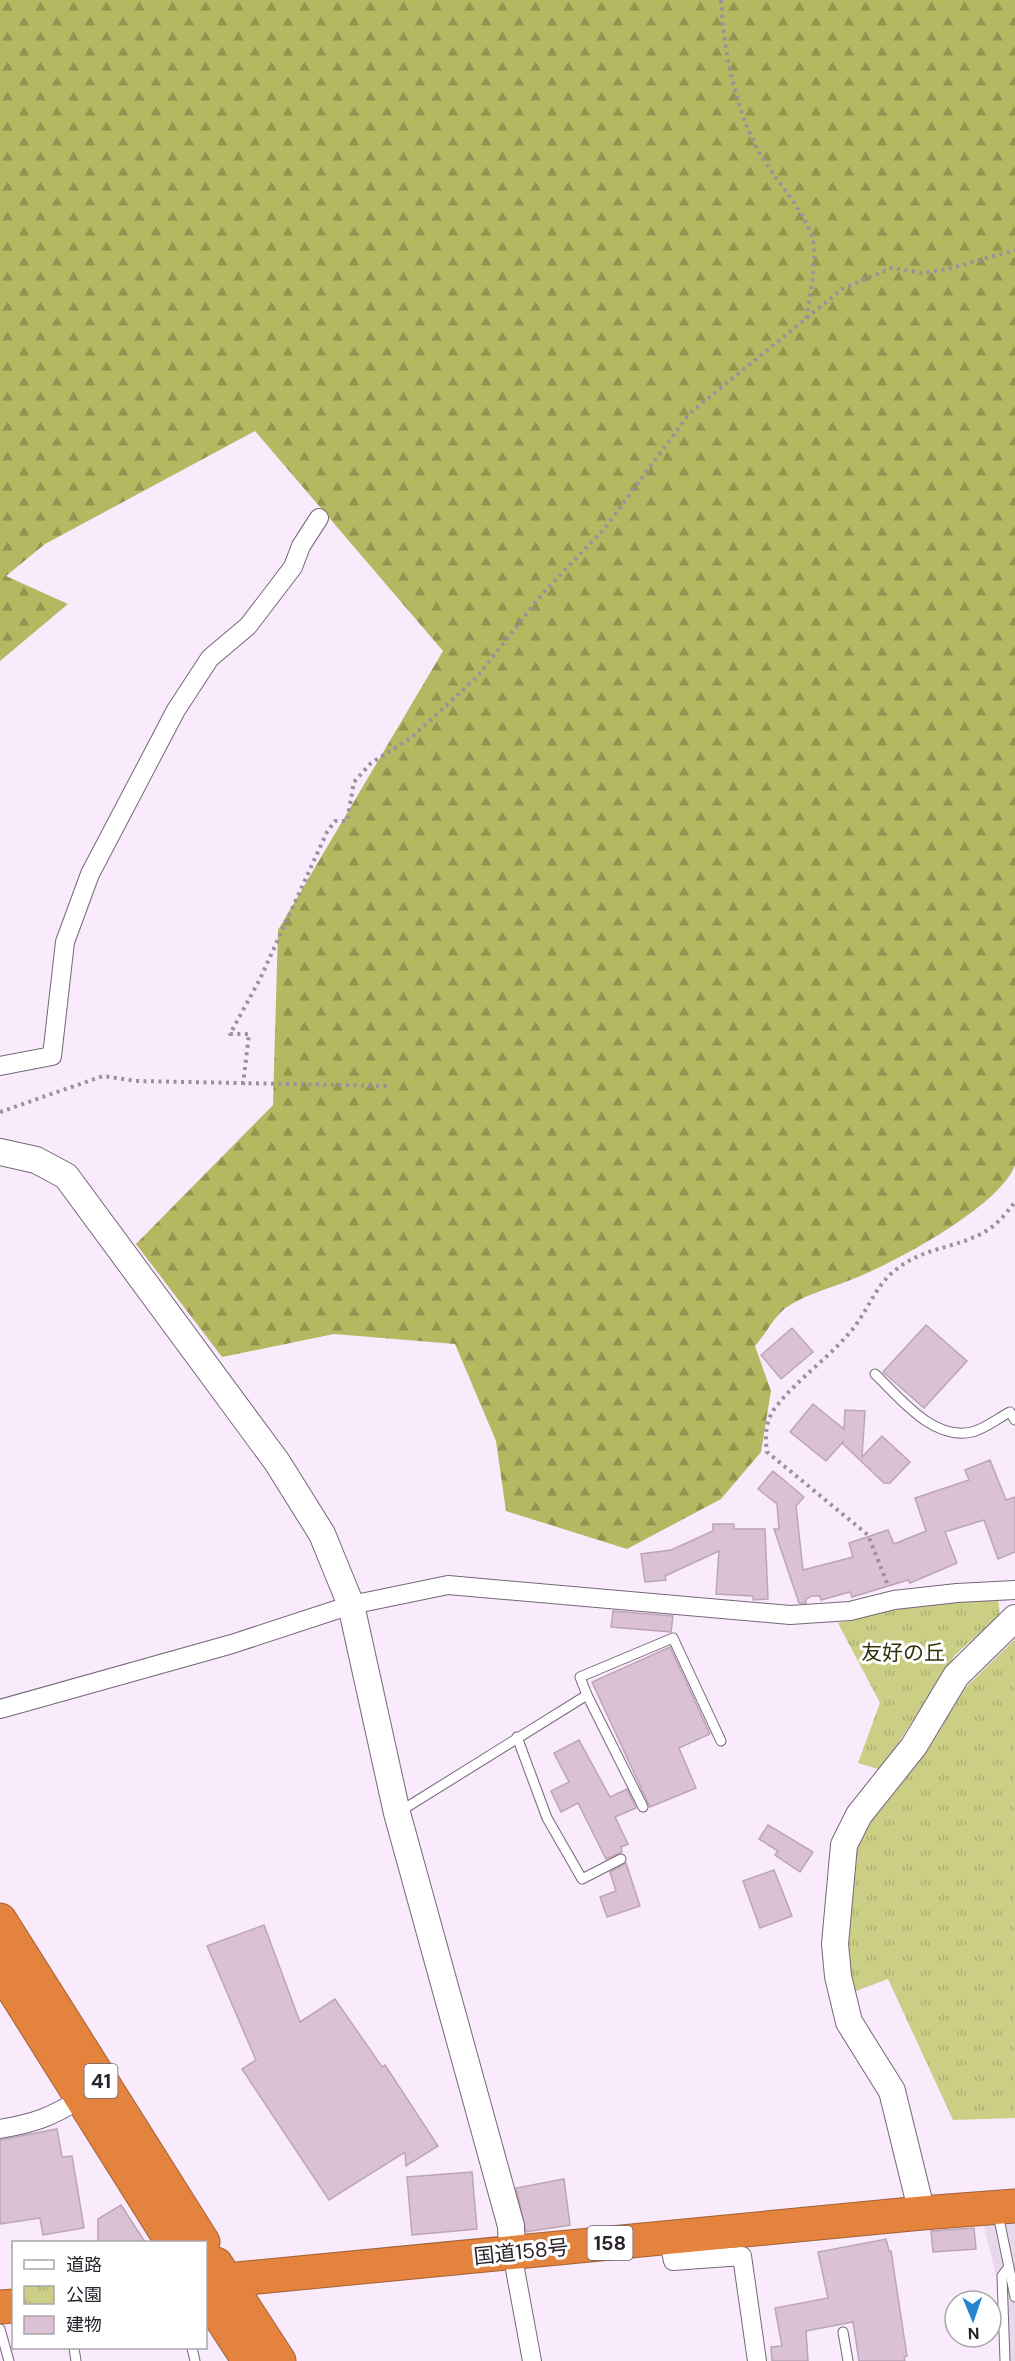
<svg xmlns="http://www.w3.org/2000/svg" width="1015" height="2361" font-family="'DM Sans','Noto Sans JP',sans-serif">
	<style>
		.education { fill: #e7d8eb }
		.forest { fill: url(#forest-firs) }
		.park { fill: url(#park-tufts) }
		.building { fill: #dac2d4; stroke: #bca5b7; stroke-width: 1.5 }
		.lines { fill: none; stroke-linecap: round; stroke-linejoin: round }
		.lane-casing { stroke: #76667a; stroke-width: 11 }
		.street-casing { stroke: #76667a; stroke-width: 20 }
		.secondary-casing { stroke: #76667a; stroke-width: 28 }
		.highway-casing { stroke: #a26137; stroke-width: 35 }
		.path { stroke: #9b909e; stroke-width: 4; stroke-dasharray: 3 4.5; stroke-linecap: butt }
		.lane { stroke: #fff; stroke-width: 9 }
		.street { stroke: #fff; stroke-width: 18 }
		.secondary { stroke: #fff; stroke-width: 26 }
		.highway { stroke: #e3833d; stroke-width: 33 }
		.labels { text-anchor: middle; stroke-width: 6; stroke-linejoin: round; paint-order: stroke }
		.shield { fill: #fff; stroke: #69646b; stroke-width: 1.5 }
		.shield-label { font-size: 20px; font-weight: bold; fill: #29222b }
		.park-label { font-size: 21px; fill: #31320c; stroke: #fff }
		.street-label { font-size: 21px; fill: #29222b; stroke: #fff }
	</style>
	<defs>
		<pattern id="forest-firs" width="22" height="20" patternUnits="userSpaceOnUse" patternTransform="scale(1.5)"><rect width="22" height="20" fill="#b5b761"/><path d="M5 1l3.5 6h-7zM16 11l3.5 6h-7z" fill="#939450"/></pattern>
		<pattern id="park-tufts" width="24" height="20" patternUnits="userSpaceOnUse" patternTransform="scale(1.5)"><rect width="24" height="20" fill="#cbce85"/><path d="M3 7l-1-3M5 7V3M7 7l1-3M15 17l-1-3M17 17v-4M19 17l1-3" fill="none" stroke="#aeb173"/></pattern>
	</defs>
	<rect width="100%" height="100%" fill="#f9eafc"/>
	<polygon class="education" points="1015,2217 1015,2361 1007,2361 1004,2307 982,2219"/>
	<path class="forest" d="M0,0h1015v1165c-15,41 -116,95 -157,112 -23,10 -50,16 -71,30 -12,8 -22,28 -32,39l16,45 -10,61 -40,47 -94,50 -121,-38 -10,-70 -41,-97 -121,-10 -112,23 -86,-113 137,-139 5,-175 165,-279 -188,-220 -210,113 -39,32 62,28 -68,57z"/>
	<g class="park">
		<polygon points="986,1598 998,1599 1000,1615 955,1655 881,1770 858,1763 880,1703 838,1623 903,1607"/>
		<polygon points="1015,1639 1015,2118 953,2120 888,1979 853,1992 843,1948 855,1850 864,1827 963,1690"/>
	</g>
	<g class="building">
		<polygon points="926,1325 967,1361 924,1408 883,1372"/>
		<polygon points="792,1328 813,1352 781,1379 761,1355"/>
		<polygon points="813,1404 844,1429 845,1410 865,1411 862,1457 882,1436 910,1462 890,1483 884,1483 843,1444 843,1442 826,1461 790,1432"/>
		<polygon points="990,1460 1006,1500 1015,1497 1015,1552 998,1559 984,1520 945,1532 957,1563 910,1583 908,1580 852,1597 850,1592 821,1600 820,1596 812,1596 806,1599 806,1603 799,1603 774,1529 779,1529 777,1504 758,1489 773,1471 804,1497 796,1506 803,1570 853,1557 849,1543 888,1530 894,1544 926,1531 915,1498 969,1480 965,1470"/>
		<polygon points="713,1524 734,1524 734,1529 765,1529 768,1599 753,1600 753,1596 716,1594 719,1551 665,1576 666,1580 645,1582 641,1554 671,1550 713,1531"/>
		<polygon points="613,1611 673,1616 671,1632 611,1627"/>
		<polygon points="670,1647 710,1734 679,1748 696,1788 650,1807 592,1682"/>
		<polygon points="579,1740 610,1797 627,1789 636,1808 615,1817 628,1844 621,1847 622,1852 606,1859 578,1803 561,1812 551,1791 569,1782 554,1753"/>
		<polygon points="768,1825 813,1852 800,1872 775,1855 778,1851 759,1839"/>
		<polygon points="626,1863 640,1906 607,1917 600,1897 616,1891 610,1872"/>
		<polygon points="774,1870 792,1916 760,1928 743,1881"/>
		<polygon points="264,1925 300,2022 335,1999 382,2067 385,2065 438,2146 406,2166 405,2152 329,2200 242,2069 256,2060 207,1946"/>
		<polygon points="57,2129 62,2157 72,2156 84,2228 43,2235 40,2218 0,2224 0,2140"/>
		<polygon points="472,2172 477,2229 412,2235 407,2177"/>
		<polygon points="564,2179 570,2225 526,2232 516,2188"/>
		<polygon points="121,2205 145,2242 98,2242 98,2219"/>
		<polygon points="974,2228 976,2249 933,2252 931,2231"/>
		<polygon points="886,2239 889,2251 891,2251 907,2356 904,2357 905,2361 859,2361 853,2322 806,2331 808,2361 772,2361 771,2347 782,2346 775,2308 828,2298 818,2252"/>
	</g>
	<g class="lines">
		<defs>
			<g id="lane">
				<path d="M875,1374c25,24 58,67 97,58 13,-3 26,-14 38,-20l5,8"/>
				<polyline points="587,1695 580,1677 673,1638 721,1741"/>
				<polyline points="517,1737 547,1818 582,1879 621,1859"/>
				<polyline points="399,1812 587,1695 643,1807"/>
				<polyline points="998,2214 1015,2297"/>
				<polyline points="0,2329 9,2361"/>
				<polyline points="843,2332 848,2361"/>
				<polyline points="74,2348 76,2361"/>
				<polyline points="192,2348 195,2361"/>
				<polyline points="1005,2361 1002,2276 1008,2268"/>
			</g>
			<g id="street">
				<polyline points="0,1066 52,1056 65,942 90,874 176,710 210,658 248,626 293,567 301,546 319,518"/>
				<polyline points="0,1709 232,1644 351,1605 448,1585 790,1615 850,1611 894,1600 957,1593 1015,1590"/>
				<path d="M0,2129c35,-6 51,-12 82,-31"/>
				<polyline points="668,2237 673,2261 742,2256 757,2361"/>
				<polyline points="512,2253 532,2361"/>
			</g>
			<g id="secondary">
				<polyline points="0,1152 36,1160 66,1176 277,1462 322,1534 351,1605 397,1813 511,2226 512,2253"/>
				<polyline points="922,2213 892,2091 849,2022 838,1976 835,1944 844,1845 859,1815 914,1746 956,1676 1015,1618"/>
			</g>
			<g id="highway">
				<polyline points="0,1920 203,2242"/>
				<polyline points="0,1968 172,2242"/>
				<polyline points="216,2264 279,2361"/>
				<polyline points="206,2282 922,2213 1015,2206"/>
				<polyline points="206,2295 249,2361"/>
				<polyline points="0,2307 14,2306"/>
			</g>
		</defs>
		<use href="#lane" class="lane-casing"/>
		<use href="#street" class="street-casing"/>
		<use href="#secondary" class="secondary-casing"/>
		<use href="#highway" class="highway-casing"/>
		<g class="path">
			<path d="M721,0c2,48 15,113 40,155 15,26 42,54 51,82 7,22 -3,60 -6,83"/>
			<polyline points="243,1085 249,1034 230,1034 260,979 327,832 335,821 347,821 354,782 371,763 411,738 477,677 542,594 605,528 689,414 842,289 892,268 922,273 948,269 1015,250"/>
			<polyline points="0,1112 103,1076 136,1081 391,1086"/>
			<path d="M887,1583l-19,-48 -101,-83c-2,-16 -2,-30 8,-44 23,-30 57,-52 80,-82 15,-20 22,-43 43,-58 27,-21 60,-20 88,-37 12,-7 21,-19 29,-29"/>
		</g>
		<use href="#lane" class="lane"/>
		<use href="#street" class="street"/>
		<use href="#secondary" class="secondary"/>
		<use href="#highway" class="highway"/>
	</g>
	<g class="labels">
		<g class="shield">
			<rect x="84.5" y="2064" width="33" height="34" rx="4.5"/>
			<rect x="587.5" y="2226" width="45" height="34" rx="4.5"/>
		</g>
		<g class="shield-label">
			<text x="101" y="2088">41</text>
			<text x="610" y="2250">158</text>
		</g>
		<g class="park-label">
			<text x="903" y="1660">友好の丘</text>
		</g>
		<g class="street-label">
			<text transform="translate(521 2252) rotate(-6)" y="7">国道158号</text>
		</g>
	</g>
	<rect x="12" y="2241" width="195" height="108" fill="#ffffff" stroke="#a9a7aa" stroke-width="1.5"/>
	<rect x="24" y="2260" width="30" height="9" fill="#ffffff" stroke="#a9a7aa" stroke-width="1.5"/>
	<text x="66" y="2271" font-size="18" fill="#29222b">道路</text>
	<rect x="24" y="2286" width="30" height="18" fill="url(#park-tufts)" stroke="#a9a7aa" stroke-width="1.5"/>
	<text x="66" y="2301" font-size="18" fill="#29222b">公園</text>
	<rect x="24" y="2316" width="30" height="18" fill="#dac2d4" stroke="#a9a7aa" stroke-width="1.5"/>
	<text x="66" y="2331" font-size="18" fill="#29222b">建物</text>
	<g transform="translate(973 2319) rotate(178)"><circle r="28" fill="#ffffff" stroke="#a9a7aa" stroke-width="1.5"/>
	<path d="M0-4.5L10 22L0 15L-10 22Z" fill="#2484d0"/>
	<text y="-9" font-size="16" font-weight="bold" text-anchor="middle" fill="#29222b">N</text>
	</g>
</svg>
